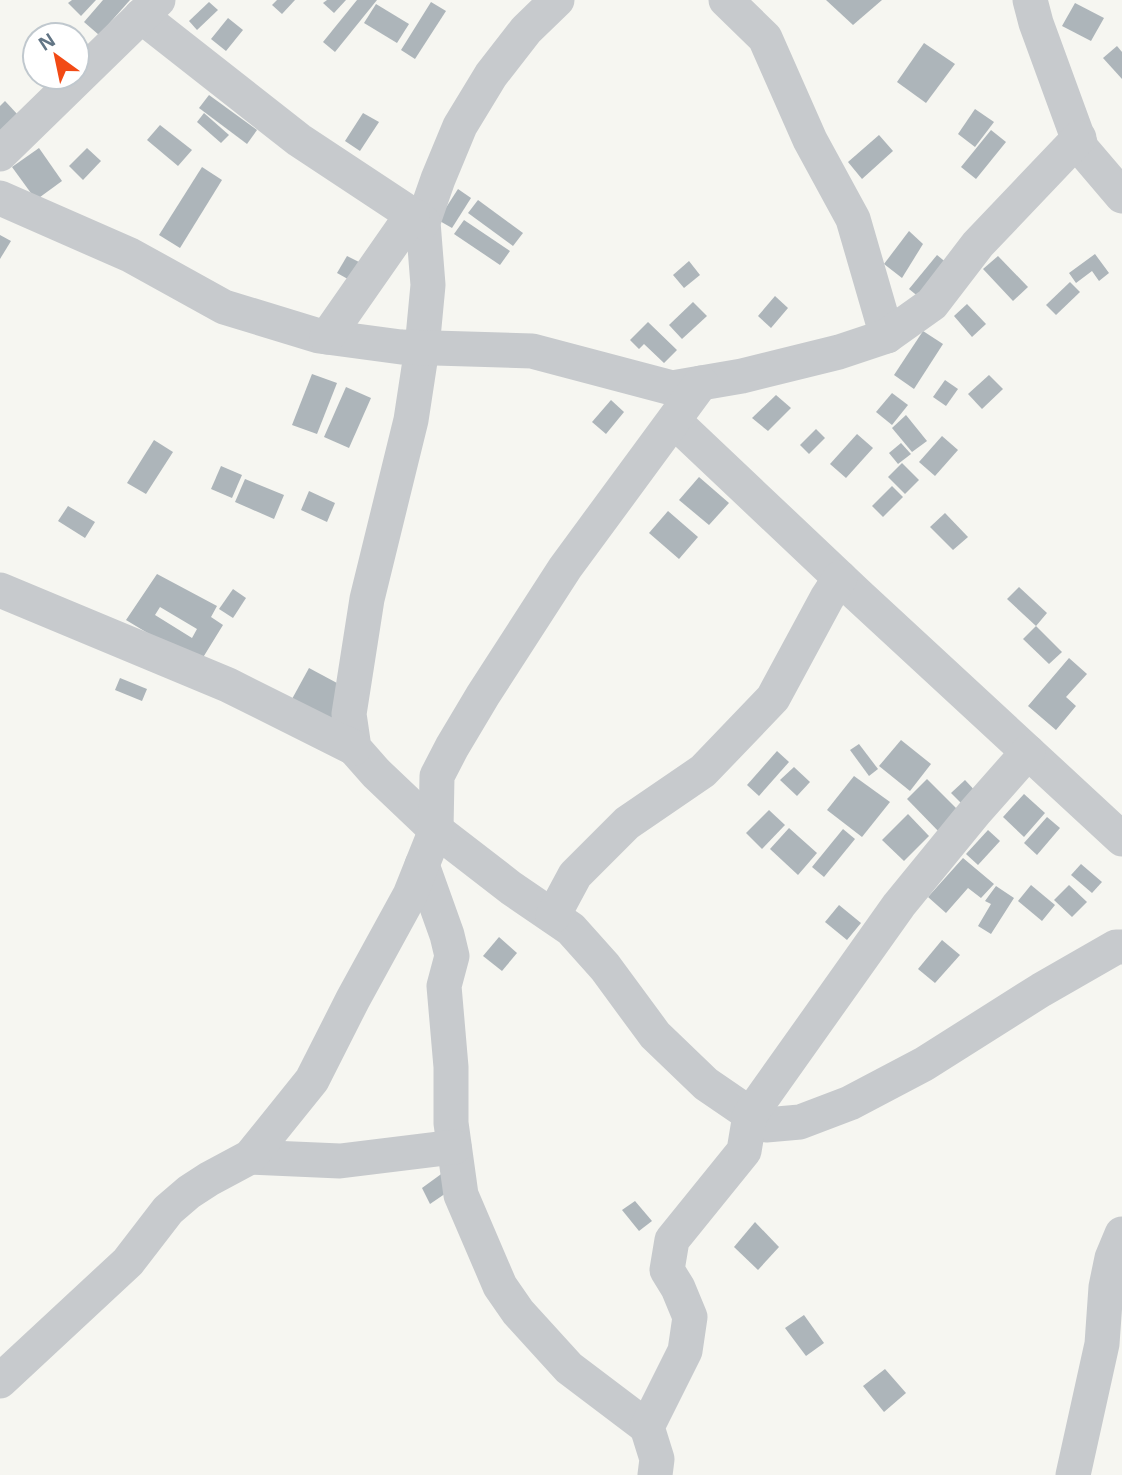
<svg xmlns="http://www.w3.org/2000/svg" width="1122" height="1475" font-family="'Open Sans',sans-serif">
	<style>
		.building { fill: #adb5ba; fill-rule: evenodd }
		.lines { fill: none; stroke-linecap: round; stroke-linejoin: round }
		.minor { stroke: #c7cacd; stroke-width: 35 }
	</style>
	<rect width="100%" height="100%" fill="#f6f6f1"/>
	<g class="building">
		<polygon points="72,0 96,0 81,16 68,3"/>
		<polygon points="103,0 130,0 99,35 84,22"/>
		<polygon points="277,0 295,0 282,14 272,5"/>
		<polygon points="327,0 346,0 334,13 323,3"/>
		<polygon points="357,0 377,0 335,52 323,42"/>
		<polygon points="826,0 882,0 853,25"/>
		<polygon points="209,2 218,10 197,30 189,21"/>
		<polygon points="431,2 446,11 415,59 401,50"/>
		<polygon points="1075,3 1104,18 1091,41 1062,26"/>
		<polygon points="376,4 409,24 397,43 364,23"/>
		<polygon points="228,18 243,30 226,51 211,39"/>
		<polygon points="924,43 955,64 926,103 897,82"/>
		<polygon points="1117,46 1122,52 1122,79 1103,58"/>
		<polygon points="209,95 257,130 247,144 199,108"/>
		<polygon points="5,101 19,116 0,134 0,106"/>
		<polygon points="975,109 994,122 975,147 958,134"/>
		<polygon points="204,113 229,135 221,143 197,122"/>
		<polygon points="363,113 379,122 360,151 345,141"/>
		<polygon points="160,125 192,150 178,166 147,140"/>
		<polygon points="991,130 1006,142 976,179 961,167"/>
		<polygon points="879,135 893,151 862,179 848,162"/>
		<polygon points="39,148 62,181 36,200 12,167"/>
		<polygon points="87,148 101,161 83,180 69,166"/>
		<polygon points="202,167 222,180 180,248 159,235"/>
		<polygon points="458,189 471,198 452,228 438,220"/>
		<polygon points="478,200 523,233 513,246 468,213"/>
		<polygon points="464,220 510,251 500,265 454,234"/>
		<polygon points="909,231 923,244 902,278 884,264"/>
		<polygon points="0,235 11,241 0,259"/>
		<polygon points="1095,254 1109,273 1099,281 1092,271 1076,283 1069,273"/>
		<polygon points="937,255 948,264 920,298 909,289"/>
		<polygon points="347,256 365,265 355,283 337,273"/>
		<polygon points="998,256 1028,287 1013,301 983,269"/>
		<polygon points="689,261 700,275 684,288 673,275"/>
		<polygon points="1070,282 1080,292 1056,315 1046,305"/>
		<polygon points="775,296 788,308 771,328 758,316"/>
		<polygon points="693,302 707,316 682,339 669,325"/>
		<polygon points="967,304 986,324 972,337 954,316"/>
		<polygon points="648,322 677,350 664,363 644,344 639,349 630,340"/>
		<polygon points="923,331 943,344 914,389 894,375"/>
		<polygon points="312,374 337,383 317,434 292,425"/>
		<polygon points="989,375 1003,389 982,409 968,394"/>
		<polygon points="945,380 958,389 946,406 933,397"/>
		<polygon points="346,387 371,398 349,448 324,437"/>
		<polygon points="892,393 908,405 892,425 876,412"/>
		<polygon points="776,395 791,408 768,431 752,418"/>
		<polygon points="611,400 624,412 606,434 592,422"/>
		<polygon points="906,415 927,441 912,452 892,428"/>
		<polygon points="816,429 825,438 809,454 800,445"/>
		<polygon points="857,434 873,448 846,478 830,464"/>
		<polygon points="942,436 958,450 935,476 919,462"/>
		<polygon points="154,440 173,452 146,494 127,483"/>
		<polygon points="901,443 911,454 898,464 889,453"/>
		<polygon points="902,463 919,480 905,494 888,477"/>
		<polygon points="221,466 242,475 232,498 211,489"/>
		<polygon points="699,477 729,503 709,525 679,500"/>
		<polygon points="245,479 284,495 274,519 235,502"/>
		<polygon points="892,486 903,497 883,517 872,506"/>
		<polygon points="309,491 335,503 327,522 301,510"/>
		<polygon points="68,506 95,522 85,538 58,521"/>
		<polygon points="668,511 698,537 679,559 649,533"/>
		<polygon points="945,513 968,537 953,550 930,527"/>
		<path d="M157,574l60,32 -6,11 12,8 -24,39 -73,-44zM160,607l37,22 -5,9 -37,-23z"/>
		<polygon points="1019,587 1047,613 1036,626 1007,599"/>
		<polygon points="233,589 246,598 233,618 219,609"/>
		<polygon points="1036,626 1062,652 1049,664 1023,639"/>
		<polygon points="1069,658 1087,674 1066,697 1076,706 1056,730 1028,706"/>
		<polygon points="309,668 350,690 333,721 292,699"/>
		<polygon points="120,678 147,689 142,701 115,690"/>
		<polygon points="901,740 931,764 910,791 879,766"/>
		<polygon points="859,744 878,769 869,776 850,750"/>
		<polygon points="777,751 789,762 759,796 747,785"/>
		<polygon points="794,767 810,782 797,796 780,780"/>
		<polygon points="854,776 890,802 862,837 827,810"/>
		<polygon points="927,779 964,816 943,836 907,799"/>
		<polygon points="965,780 979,795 966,808 951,793"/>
		<polygon points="1024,794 1045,813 1024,837 1003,817"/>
		<polygon points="769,810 785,825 762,849 746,833"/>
		<polygon points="908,814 929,836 904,861 882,840"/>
		<polygon points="1047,817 1060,828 1037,855 1024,843"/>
		<polygon points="789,828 817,853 798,875 770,849"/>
		<polygon points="843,829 855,839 824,877 812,867"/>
		<polygon points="988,830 1000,841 978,865 966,854"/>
		<polygon points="963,858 994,884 981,898 968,888 946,913 928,897"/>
		<polygon points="1081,864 1102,882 1092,893 1071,875"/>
		<polygon points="1031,885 1055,905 1042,921 1018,901"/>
		<polygon points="1069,885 1087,902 1072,917 1054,900"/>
		<polygon points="996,886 1014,898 991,934 978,926 991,904 985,901"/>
		<polygon points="839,905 861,923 847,940 825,922"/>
		<polygon points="499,937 517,953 502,971 483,956"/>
		<polygon points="942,940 960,955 935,983 918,969"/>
		<polygon points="444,1172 455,1187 430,1204 422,1188"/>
		<polygon points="635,1201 652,1221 639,1231 622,1210"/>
		<polygon points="755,1222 779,1247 758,1270 734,1247"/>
		<polygon points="804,1315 824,1343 806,1356 785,1328"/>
		<polygon points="885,1369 906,1393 884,1412 863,1386"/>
	</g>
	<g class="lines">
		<g class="minor">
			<polyline points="557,0 526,30 491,75 460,126 438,179 423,222 428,285 422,348 411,420 367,599 349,714 354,748 376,773 436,830 511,888 571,929 605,967 655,1035 706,1084 766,1125 800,1122 850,1103 924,1064 1041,990 1116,947 1122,947"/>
			<polyline points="726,0 765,38 810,140 853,219 887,336"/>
			<polyline points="1030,0 1036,23 1082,149 1122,196"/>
			<polyline points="141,16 299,140 423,222"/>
			<polyline points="0,154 158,0"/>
			<polyline points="0,198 130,255 224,307 319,336 401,347 532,351 672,388 742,376 839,352 887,336 932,304 978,244 1079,138"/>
			<polyline points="327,337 412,215"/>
			<polyline points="674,421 858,595 1122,839"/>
			<polyline points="0,590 228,685 354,748"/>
			<polyline points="422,865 447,935 452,956 444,986 451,1067 451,1123 461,1195 500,1286 518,1312 569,1368 647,1427"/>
			<polyline points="553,916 575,875 627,823 703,771 773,698 827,598 840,578"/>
			<polyline points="250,1157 340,1161 454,1147"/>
			<polyline points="0,1381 128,1262 168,1210 189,1192 209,1179 250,1157 312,1080 353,999 410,895 436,830 437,776 452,747 483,695 565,568 701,383"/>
			<polyline points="655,1475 657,1459 647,1427 685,1351 690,1317 678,1288 667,1270 672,1240 744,1151 750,1115 899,905 975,812 1028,752"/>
			<polyline points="1073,1475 1102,1344 1106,1287 1112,1258 1122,1234"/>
		</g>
	</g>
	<g transform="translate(56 56) rotate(327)"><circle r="33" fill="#ffffff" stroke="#c0c8ce" stroke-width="2"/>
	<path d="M0-5L12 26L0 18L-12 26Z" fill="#f24a15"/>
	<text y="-10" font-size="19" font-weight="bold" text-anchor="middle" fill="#627585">N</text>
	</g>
</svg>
